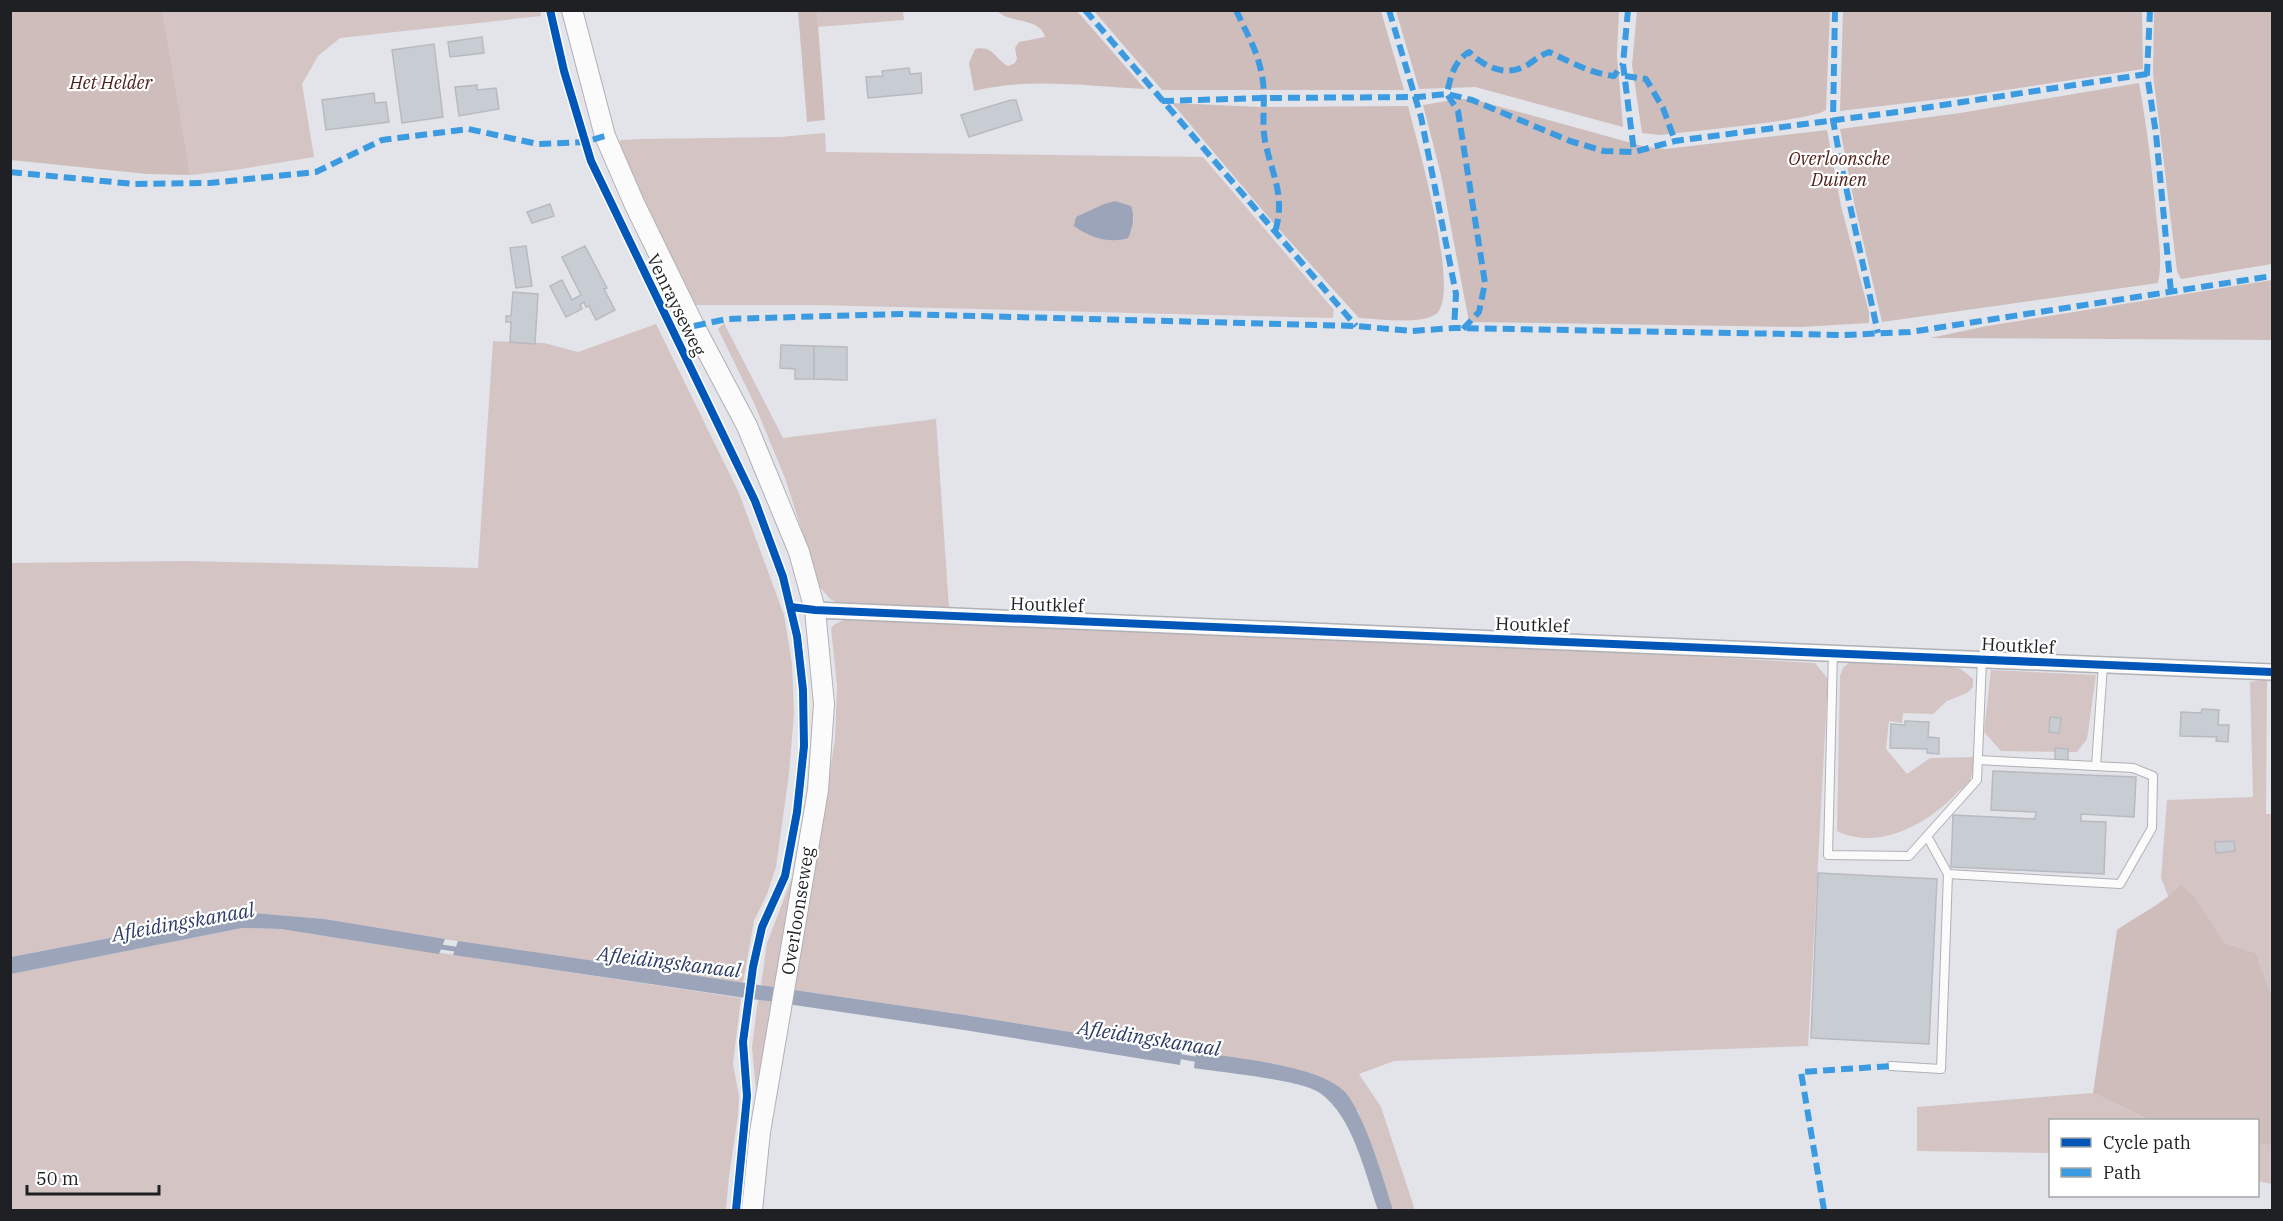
<svg xmlns="http://www.w3.org/2000/svg" width="2283" height="1221" font-family="'IBM Plex Serif',serif">
	<style>
		.green { fill: #d4c4c4; fill-rule: evenodd }
		.forest { fill: #cfbdbc }
		.water { fill: #9ba4b8 }
		.lines { fill: none; stroke-linecap: round; stroke-linejoin: round }
		.stream { stroke: #9ba4b8; stroke-width: 5 }
		.building { fill: #c8ccd3; stroke: #b8babf; stroke-width: 1.5 }
		.service-casing { stroke: #b0b1b6; stroke-width: 10 }
		.minor-casing { stroke: #b0b1b6; stroke-width: 18 }
		.tertiary-casing { stroke: #b0b1b6; stroke-width: 22 }
		.service { stroke: #fbfbfc; stroke-width: 8 }
		.minor { stroke: #fbfbfc; stroke-width: 15 }
		.tertiary { stroke: #fbfbfc; stroke-width: 20 }
		.quiet { stroke: #3c9be0; stroke-width: 6; stroke-dasharray: 12 6; stroke-linecap: butt }
		.cycleway-casing { stroke: #fff; stroke-width: 11 }
		.cycleway { stroke: #0057b8; stroke-width: 8 }
		.labels { text-anchor: middle; stroke-width: 4.5; stroke-linejoin: round; paint-order: stroke }
		.park-label { font-size: 18px; font-style: italic; fill: #4f201a; stroke: #fff }
		.street-label { font-size: 18px; fill: #1e2023; stroke: #fff }
		.water-label { font-size: 20px; font-style: italic; fill: #2e3d65; stroke: #fff }
	</style>
	<rect width="100%" height="100%" fill="#e2e4ea"/>
	<g class="green">
		<polygon points="540,10 541,16 340,38 318,56 302,84 314,157 235,170 190,175 188,163 10,11"/>
		<polygon points="817,11 903,11 904,20 818,27"/>
		<path d="M825,133l1,19 377,5 131,153 -1,8 -518,-13h-122l-78,-161 7,-4 19,-1 139,-2zM1104,204l30,13 -3,15 -39,-22z"/>
		<polygon points="724,323 783,438 936,419 949,608 839,603 830,599 820,587 785,478 754,403 718,329"/>
		<polygon points="656,324 739,493 784,615 792,664 794,713 789,774 776,867 767,894 754,921 743,983 388,931 324,919 244,912 11,957 11,563 187,561 478,568 493,341 544,343 578,352"/>
		<polygon points="848,618 1271,632 1815,663 1828,679 1808,1046 1394,1061 1359,1074 1381,1107 1415,1210 1393,1210 1358,1111 1287,1067 965,1015 795,990 835,739 837,686 831,628 835,624"/>
		<path d="M1850,662l92,3 19,4 12,10v8l-6,6 -20,8 -14,13 -30,-1 -1,10 -13,-2 -3,28 21,25 23,-16 45,-1c-2,7 -2,17 -5,23 -3,6 -12,11 -16,16 -29,29 -76,55 -117,35l3,-155 3,-8z"/>
		<polygon points="1991,670 2096,675 2087,739 2077,752 2001,751 1984,732"/>
		<polygon points="2267,679 2266,814 2272,814 2271,992 2256,953 2225,943 2195,897 2169,898 2161,878 2167,800 2253,797 2250,682"/>
		<polygon points="795,870 774,987 761,985 767,943"/>
		<polygon points="242,928 281,929 741,998 733,1064 739,1096 738,1116 729,1176 726,1210 11,1210 10,974"/>
		<polygon points="758,1000 772,1002 756,1091 752,1047"/>
		<polygon points="2093,1093 2150,1120 2050,1120 2050,1153 1917,1151 1917,1107"/>
		<polygon points="2258,1143 2271,1146 2272,1184 2258,1181"/>
	</g>
	<g class="forest">
		<polygon points="10,11 162,11 190,175 147,174 11,160"/>
		<polygon points="798,11 817,11 825,120 807,122"/>
		<path d="M997,11h80l68,78c-57,-3 -116,-12 -171,2l-5,-28 6,-14c18,-4 20,10 33,17l7,-3 2,-4 -2,-11 4,-6 26,-5c-5,-20 -35,-13 -48,-26z"/>
		<polygon points="1094,11 1381,11 1404,90 1162,90"/>
		<polygon points="1396,11 1619,11 1617,55 1623,127 1475,87 1419,89"/>
		<path d="M1637,11h193l-4,99c-11,10 -141,22 -165,25l-19,-2 -10,-68z"/>
		<polygon points="1843,11 2142,11 2143,69 1966,96 1840,111"/>
		<polygon points="2154,11 2272,11 2272,264 2181,279 2177,271 2153,74"/>
		<path d="M2139,83c8,44 13,86 17,130 2,23 7,47 2,70l-276,39 -27,-115 -15,-78 120,-16z"/>
		<polygon points="1458,99 1472,99 1646,147 1665,149 1827,130 1841,206 1869,312 1869,323 1801,327 1469,322 1441,175 1423,105"/>
		<path d="M1172,103l88,4 148,-1c8,32 54,189 28,208 -15,11 -57,5 -77,4l-83,-92z"/>
		<polygon points="2272,280 2272,340 1930,338 1987,326"/>
		<path d="M2181,885l14,12 30,46 31,10 16,42 -1,151 -13,-3v-23h-108l-57,-27 24,-163c21,-15 47,-27 64,-45z"/>
	</g>
	<g class="water">
		<path d="M1115,201l16,5c4,11 2,22 -3,32 -19,6 -39,-1 -54,-12l2,-9 28,-13z"/>
		<polygon points="244,912 324,919 445,939 439,954 281,929 242,928 11,974 11,957"/>
		<polygon points="458,941 965,1015 1182,1050 1180,1065 964,1030 453,955"/>
		<path d="M1196,1052c37,6 124,13 149,40 19,21 39,89 48,118h-15c-13,-36 -25,-94 -58,-117 -17,-13 -101,-21 -126,-25z"/>
	</g>
	<g class="lines">
		<g class="stream">
			<polyline points="435,946 461,950"/>
			<polyline points="1177,1056 1200,1060"/>
		</g>
	</g>
	<g class="building">
		<polygon points="482,37 484,53 450,57 448,42"/>
		<polygon points="434,44 443,117 402,123 392,50"/>
		<polygon points="909,68 910,74 921,73 922,93 868,98 866,77 883,76 882,71"/>
		<polygon points="477,85 477,90 496,88 499,109 459,116 455,87"/>
		<polygon points="374,93 375,103 386,102 389,122 326,130 322,100"/>
		<polygon points="1011,100 1016,100 1022,120 969,137 961,115"/>
		<polygon points="550,204 554,216 532,223 527,212"/>
		<polygon points="526,246 532,286 516,288 510,248"/>
		<polygon points="585,246 607,288 604,289 615,310 596,320 589,306 586,307 584,302 580,305 582,309 566,317 550,286 562,280 572,300 581,295 562,257"/>
		<polygon points="513,292 538,294 535,344 510,342 511,322 506,322 506,316 511,316"/>
		<polygon points="781,345 814,346 814,379 795,379 795,369 780,368"/>
		<polygon points="814,346 847,347 847,380 814,379"/>
		<polygon points="2202,709 2219,710 2218,725 2229,725 2228,742 2216,741 2217,737 2180,736 2181,712 2201,713"/>
		<polygon points="2050,717 2061,718 2059,733 2049,732"/>
		<polygon points="1905,721 1929,722 1928,737 1939,738 1939,754 1927,753 1927,749 1890,748 1891,724 1905,725"/>
		<polygon points="2055,748 2068,749 2068,761 2055,760"/>
		<polygon points="1993,771 2136,777 2134,817 2081,814 2081,821 2106,822 2104,874 1951,867 1953,815 2035,819 2036,812 1991,810"/>
		<polygon points="2234,841 2235,851 2216,853 2215,842"/>
		<polygon points="1818,873 1937,879 1929,1044 1811,1038"/>
	</g>
	<g class="lines">
		<defs>
			<g id="service">
				<polyline points="1833,652 1828,855 1909,856 1977,780 1982,659"/>
				<polyline points="2096,766 2103,665"/>
				<polyline points="1948,874 2120,884 2152,828 2153,776 2133,768 1978,760"/>
				<polyline points="1891,1066 1941,1069 1948,874 1927,836"/>
			</g>
			<polyline id="minor" points="815,610 2272,672"/>
			<polyline id="tertiary" points="572,10 605,136 634,203 694,326 747,426 799,552 815,610 824,704 818,790 760,1132 752,1210"/>
		</defs>
		<use href="#service" class="service-casing"/>
		<use href="#minor" class="minor-casing"/>
		<use href="#tertiary" class="tertiary-casing"/>
		<use href="#service" class="service"/>
		<use href="#minor" class="minor"/>
		<use href="#tertiary" class="tertiary"/>
		<g class="quiet">
			<polyline points="1085,10 1356,326"/>
			<path d="M1236,10c9,20 21,40 25,61 6,23 0,47 4,70 7,34 21,55 10,91"/>
			<polyline points="1389,10 1421,117 1456,294 1454,328"/>
			<polyline points="1628,10 1623,64 1634,152"/>
			<polyline points="1835,10 1833,120 1842,169 1878,333"/>
			<polyline points="2150,10 2147,74 2156,134 2171,292"/>
			<polyline points="1625,76 1646,79 1663,108 1675,141"/>
			<polyline points="1162,101 1264,98 1418,97 1447,94 1472,100 1570,141 1604,151 1634,152 1675,141 1897,112 2147,74"/>
			<polyline points="10,172 134,184 210,183 316,172 382,140 468,129 538,144 585,142 605,136"/>
			<polyline points="694,326 727,319 901,314 1356,326 1412,331 1454,328 1844,335 1910,332 2272,276"/>
			<path d="M1463,329l16,-17 6,-29 -27,-172 -11,-17c3,-16 7,-33 22,-42 17,16 37,26 60,12 7,-5 12,-9 20,-12 22,10 40,21 65,24l9,-12"/>
			<polyline points="1824,1210 1801,1072 1891,1066"/>
		</g>
		<defs>
			<g id="cycleway">
				<polyline points="550,10 564,71 591,161 755,501 783,577 797,636 803,690 804,746 797,812 785,876 762,927 753,967 743,1042 747,1096 736,1210"/>
				<polyline points="791,607 815,610 2272,672"/>
			</g>
		</defs>
		<use href="#cycleway" class="cycleway-casing"/>
		<use href="#cycleway" class="cycleway"/>
	</g>
	<g class="labels">
		<g class="park-label">
			<text x="111" y="89">Het Helder</text>
			<text x="1839" y="165">Overloonsche<tspan x="1839" dy="21">Duinen</tspan></text>
		</g>
		<g class="street-label">
			<text transform="translate(676 305) rotate(64)" y="6">Venrayseweg</text>
			<text transform="translate(1047 605) rotate(2)" y="6">Houtklef</text>
			<text transform="translate(1532 625) rotate(2)" y="6">Houtklef</text>
			<text transform="translate(2018 646) rotate(3)" y="6">Houtklef</text>
			<text transform="translate(798 911) rotate(-81)" y="6">Overloonseweg</text>
		</g>
		<g class="water-label">
			<text transform="translate(183 922) rotate(-10)" y="7">Afleidingskanaal</text>
			<text transform="translate(669 962) rotate(7)" y="7">Afleidingskanaal</text>
			<text transform="translate(1149 1038) rotate(9)" y="7">Afleidingskanaal</text>
		</g>
	</g>
	<rect width="2283" height="1221" fill="none" stroke="#1e2023" stroke-width="24"/>
	<rect x="2049" y="1119" width="210" height="78" fill="#ffffff" stroke="#a5a6a7" stroke-width="1.5"/>
	<rect x="2061" y="1138" width="30" height="9" fill="#0057b8" stroke="#a5a6a7" stroke-width="1.5"/>
	<text x="2103" y="1149" font-size="18" fill="#1e2023">Cycle path</text>
	<rect x="2061" y="1168" width="30" height="9" fill="#3c9be0" stroke="#a5a6a7" stroke-width="1.5"/>
	<text x="2103" y="1179" font-size="18" fill="#1e2023">Path</text>
	<path d="M27 1185v9h132v-9" fill="none" stroke="#1e2023" stroke-width="3"/>
	<text x="36" y="1185" font-size="18" fill="#1e2023" stroke="#ffffff" stroke-width="4.5" paint-order="stroke">50 m</text>
</svg>
